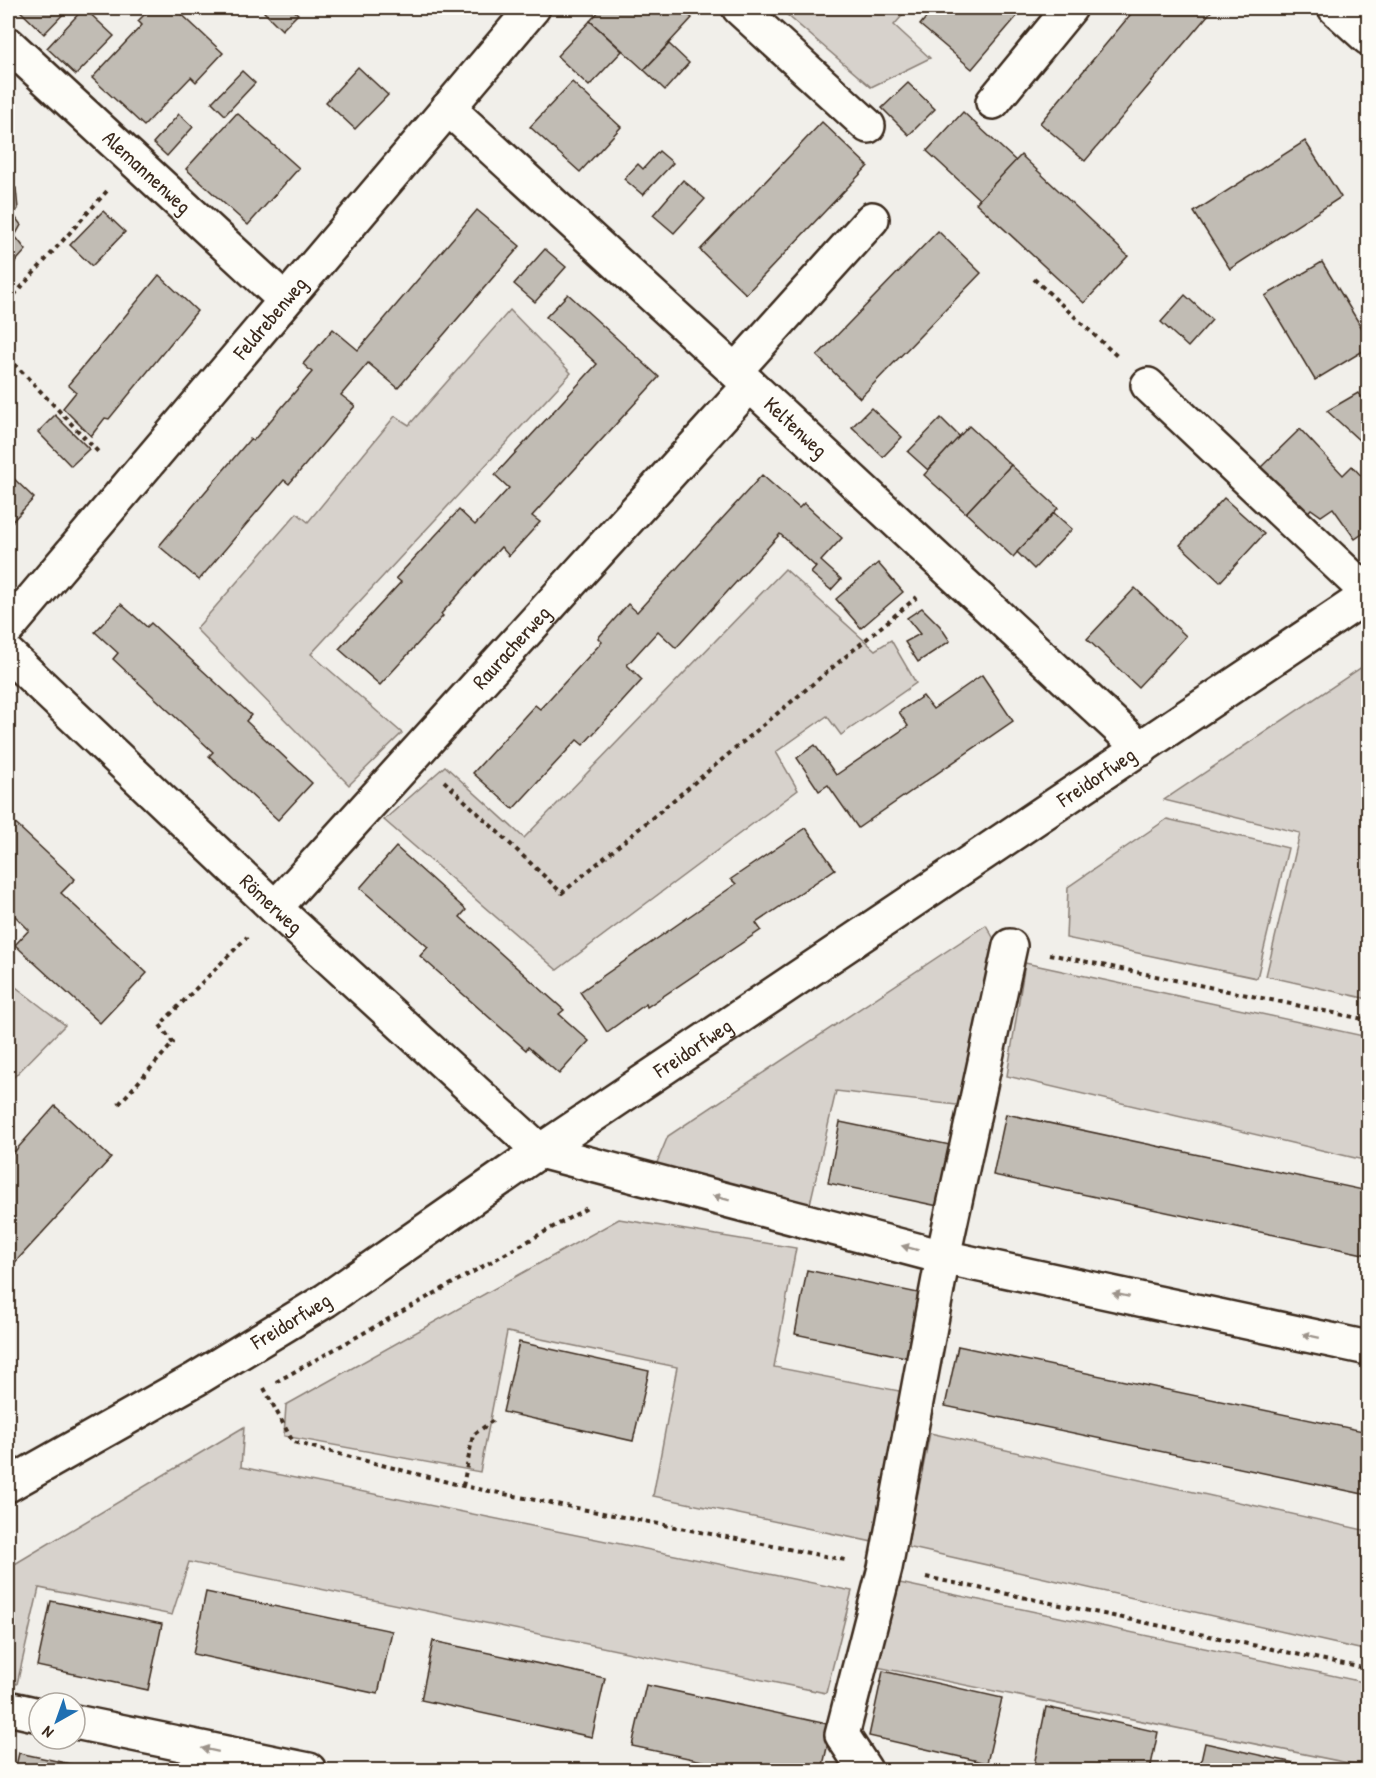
<svg xmlns="http://www.w3.org/2000/svg" width="1376" height="1778" font-family="'Patrick Hand',sans-serif">
	<style>
		.green { fill: #d7d2cc; stroke: #897e75; stroke-width: 1.5 }
		.building { fill: #c1bcb4; stroke: #3b2a1e; stroke-width: 1.5 }
		.lines { fill: none; stroke-linecap: round; stroke-linejoin: round }
		.minor-casing { stroke: #3b2a1e; stroke-width: 38 }
		.path { stroke: #3b2a1e; stroke-width: 4; stroke-dasharray: 4.5 4.5; stroke-linecap: butt }
		.minor { stroke: #fdfcf7; stroke-width: 33 }
		.oneway { fill: #9c938a }
		.labels { text-anchor: middle; stroke-width: 4.5; stroke-linejoin: round; paint-order: stroke }
		.street-label { font-size: 21px; fill: #3b2a1e; stroke: #fdfcf7 }
	</style>
	<rect width="100%" height="100%" fill="#f1efea"/>
	<filter id="ink" filterUnits="userSpaceOnUse"><feTurbulence type="fractalNoise" baseFrequency=".0167" numOctaves="2"/><feDisplacementMap in="SourceGraphic" scale="12" xChannelSelector="R" yChannelSelector="G"/><feConvolveMatrix kernelMatrix="1 2 1 2 8 2 1 2 1" color-interpolation-filters="sRGB"/></filter>
	<g filter="url(#ink)">
		<g class="green">
			<polygon points="779,8 909,8 894,25 930,58 871,87"/>
			<polygon points="510,310 571,373 311,654 402,733 349,785 196,629 297,513 308,522 395,416 409,425"/>
			<polygon points="785,569 875,650 891,640 916,683 841,735 827,716 776,752 798,790 557,970 384,820 445,766 524,838"/>
			<polygon points="1368,663 1368,999 1266,976 1300,833 1164,800"/>
			<polygon points="1167,819 1288,848 1257,978 1066,938 1068,887"/>
			<polygon points="986,925 1002,953 965,1106 836,1091 810,1204 679,1183 656,1165 668,1136"/>
			<polygon points="1025,963 1368,1037 1368,1161 1007,1076"/>
			<polygon points="8,981 65,1025 8,1083"/>
			<polygon points="619,1219 796,1248 774,1367 910,1393 873,1542 653,1496 677,1367 507,1332 480,1472 284,1436 286,1405"/>
			<polygon points="244,1427 241,1467 852,1591 826,1693 189,1562 172,1615 39,1588 17,1684 8,1681 8,1568"/>
			<polygon points="930,1433 1368,1531 1368,1651 907,1547"/>
			<polygon points="895,1582 1368,1683 1368,1767 877,1667"/>
		</g>
		<g class="building">
			<polygon points="17,8 69,8 44,34"/>
			<polygon points="84,8 114,36 76,75 47,48"/>
			<polygon points="151,8 175,8 223,53 196,82 191,77 144,126 92,78 142,25 138,21"/>
			<polygon points="268,8 291,8 298,14 282,30 264,12"/>
			<polygon points="602,8 681,8 692,18 644,70 590,21"/>
			<polygon points="934,8 1024,8 972,69 920,25"/>
			<polygon points="1136,8 1214,8 1085,161 1040,123"/>
			<polygon points="590,21 622,51 589,86 557,56"/>
			<polygon points="669,44 689,63 665,90 644,70"/>
			<polygon points="358,67 388,95 355,129 326,102"/>
			<polygon points="242,71 255,83 225,115 212,102"/>
			<polygon points="572,82 621,127 580,172 530,127"/>
			<polygon points="908,83 935,109 909,135 882,108"/>
			<polygon points="963,112 1016,161 980,200 927,151"/>
			<polygon points="237,113 299,168 248,225 186,169"/>
			<polygon points="179,114 193,127 167,156 153,143"/>
			<polygon points="822,122 868,166 746,294 700,250"/>
			<polygon points="1305,141 1341,197 1230,269 1194,212"/>
			<polygon points="659,151 673,163 643,195 624,179 638,164 643,169"/>
			<polygon points="1021,155 1128,256 1084,303 976,203"/>
			<polygon points="683,180 705,199 674,233 653,215"/>
			<polygon points="8,186 16,188 18,209 13,214 21,225 15,236 26,250 8,270"/>
			<polygon points="477,210 520,246 398,388 368,363 341,395 355,406 289,484 284,480 199,580 159,546 250,439 253,441 312,372 303,364 333,329 358,350"/>
			<polygon points="103,211 125,232 92,266 70,245"/>
			<polygon points="938,231 981,273 860,398 817,356"/>
			<polygon points="545,249 566,267 535,302 514,284"/>
			<polygon points="1322,262 1368,338 1368,348 1315,380 1265,296"/>
			<polygon points="159,275 197,311 109,419 105,418 91,436 63,408 76,392 68,385"/>
			<polygon points="568,294 659,377 532,516 540,522 509,556 501,547 441,614 443,616 380,685 339,649 401,582 396,578 459,510 475,525 509,488 495,475 597,364 546,317"/>
			<polygon points="1185,295 1212,320 1188,347 1161,322"/>
			<polygon points="1358,393 1368,403 1368,436 1360,441 1327,411"/>
			<polygon points="871,408 902,437 883,457 852,427"/>
			<polygon points="55,415 89,449 71,466 38,432"/>
			<polygon points="941,418 960,437 928,470 908,452"/>
			<polygon points="969,426 1011,465 966,513 924,475"/>
			<polygon points="1300,429 1343,475 1352,466 1368,483 1368,507 1364,510 1368,515 1368,530 1355,539 1333,508 1321,516 1311,509 1302,519 1256,472"/>
			<polygon points="1011,465 1058,508 1013,557 966,513"/>
			<polygon points="8,473 34,498 8,526"/>
			<polygon points="762,475 799,508 804,503 842,538 821,561 841,579 831,590 811,573 816,567 780,534 676,648 658,631 627,665 642,680 583,745 577,740 513,809 473,773 535,705 540,709 602,642 598,638 628,604 637,612"/>
			<polygon points="1224,498 1264,534 1220,582 1180,545"/>
			<polygon points="1054,513 1072,529 1034,569 1017,552"/>
			<polygon points="878,563 903,592 861,628 836,599"/>
			<polygon points="1135,588 1186,636 1138,687 1087,639"/>
			<polygon points="121,604 147,627 151,623 251,715 246,721 312,783 278,820 209,756 213,752 113,659 118,653 95,632"/>
			<polygon points="922,608 940,626 950,641 918,662 905,642 920,634 907,618"/>
			<polygon points="982,675 1013,721 858,828 828,785 819,791 797,758 815,745 836,775 908,726 899,712 923,696 933,709"/>
			<polygon points="8,817 75,879 61,893 147,973 100,1023 15,945 29,930 8,909"/>
			<polygon points="806,828 835,869 756,923 761,930 647,1007 646,1004 607,1032 580,992 736,884 731,879"/>
			<polygon points="396,847 466,910 460,917 564,1010 559,1014 589,1041 559,1074 528,1047 526,1050 420,956 428,947 360,888"/>
			<polygon points="55,1106 111,1158 8,1270 8,1159"/>
			<polygon points="1006,1114 1368,1191 1368,1255 993,1175"/>
			<polygon points="840,1122 955,1146 943,1207 828,1183"/>
			<polygon points="807,1270 923,1294 910,1358 795,1334"/>
			<polygon points="519,1342 649,1371 633,1441 503,1412"/>
			<polygon points="958,1346 1368,1432 1368,1495 945,1406"/>
			<polygon points="206,1592 392,1631 378,1694 193,1654"/>
			<polygon points="51,1601 162,1624 148,1690 37,1666"/>
			<polygon points="433,1641 605,1678 592,1737 421,1700"/>
			<polygon points="883,1671 1002,1698 987,1763 869,1736"/>
			<polygon points="646,1685 832,1725 822,1770 744,1770 632,1746"/>
			<polygon points="1046,1707 1158,1732 1150,1770 1033,1770"/>
			<polygon points="1205,1743 1321,1769 1320,1770 1199,1770"/>
			<polygon points="19,1753 52,1760 96,1770 15,1770"/>
		</g>
		<g class="lines">
			<defs>
				<g id="minor">
					<polyline points="739,8 868,126"/>
					<polyline points="1335,8 1368,38"/>
					<path id="s1" d="M8,44l277,256"/>
					<polyline points="993,102 1070,8"/>
					<path id="s2" d="M448,108l302,277 391,364"/>
					<polyline points="735,371 872,219"/>
					<polyline points="1148,385 1368,593"/>
					<path id="s3" d="M8,628l525,-620"/>
					<path id="s4" d="M8,654l267,254 265,243 403,106 425,91"/>
					<path id="s5" d="M275,908l475,-523"/>
					<path id="s6" d="M8,1485l188,-106 130,-79 214,-149 828,-556"/>
					<polyline points="8,1708 39,1715"/>
					<polyline points="75,1722 309,1770"/>
					<polyline points="865,1770 842,1735 885,1568 943,1257 1010,946"/>
				</g>
			</defs>
			<use href="#minor" class="minor-casing"/>
			<g class="path">
				<polyline points="1034,279 1119,358"/>
				<polyline points="8,302 107,191"/>
				<polyline points="8,357 100,454"/>
				<polyline points="444,781 562,893 917,597"/>
				<polyline points="1049,954 1368,1020"/>
				<polyline points="119,1104 173,1043 160,1025 247,937"/>
				<polyline points="276,1382 589,1207"/>
				<polyline points="264,1388 293,1442 463,1486 845,1560"/>
				<polyline points="463,1486 473,1435 495,1419"/>
				<polyline points="926,1577 1368,1669"/>
			</g>
			<use href="#minor" class="minor"/>
		</g>
		<defs><path id="oneway-solid" d="M-6-.8H1V-3.2L6.5 0L1 3.2V.8H-6Z" transform="scale(1.5)"/></defs>
		<g class="oneway">
			<use href="#oneway-solid" transform="translate(721 1198) rotate(-165)"/>
			<use href="#oneway-solid" transform="translate(910 1248) rotate(-165)"/>
			<use href="#oneway-solid" transform="translate(1121 1295) rotate(-168)"/>
			<use href="#oneway-solid" transform="translate(1311 1336) rotate(-168)"/>
			<use href="#oneway-solid" transform="translate(210 1750) rotate(-168)"/>
		</g>
	</g>
	<g class="labels">
		<g class="street-label">
			<text dy="7" stroke="none"><textPath href="#s1" startOffset="189">Alemannenweg</textPath></text>
			<text dy="7" stroke="none"><textPath href="#s3" startOffset="406">Feldrebenweg</textPath></text>
			<text dy="7" stroke="none"><textPath href="#s2" startOffset="472">Keltenweg</textPath></text>
			<text dy="7" stroke="none"><textPath href="#s5" startOffset="352">Rauracherweg</textPath></text>
			<text dy="7" stroke="none"><textPath href="#s6" startOffset="1299">Freidorfweg</textPath></text>
			<text dy="7" stroke="none"><textPath href="#s4" startOffset="363">Römerweg</textPath></text>
			<text dy="7" stroke="none"><textPath href="#s6" startOffset="813">Freidorfweg</textPath></text>
			<text dy="7" stroke="none"><textPath href="#s6" startOffset="327">Freidorfweg</textPath></text>
		</g>
	</g>
	<rect width="1376" height="1778" fill="none" stroke="#fdfcf7" stroke-width="30"/>
	<rect x="15" y="15" width="1346" height="1748" fill="none" stroke="#3b2a1e" stroke-width="2" filter="url(#ink)"/>
	<g transform="translate(57 1721) rotate(220)"><circle r="28" fill="#fdfcf7" stroke="#afa8a0" stroke-width="1.5"/>
	<path d="M0-4.5L10 22L0 15L-10 22Z" fill="#1f6fb2"/>
	<text y="-9" font-size="16" font-weight="bold" text-anchor="middle" fill="#3b2a1e">N</text>
	</g>
</svg>
